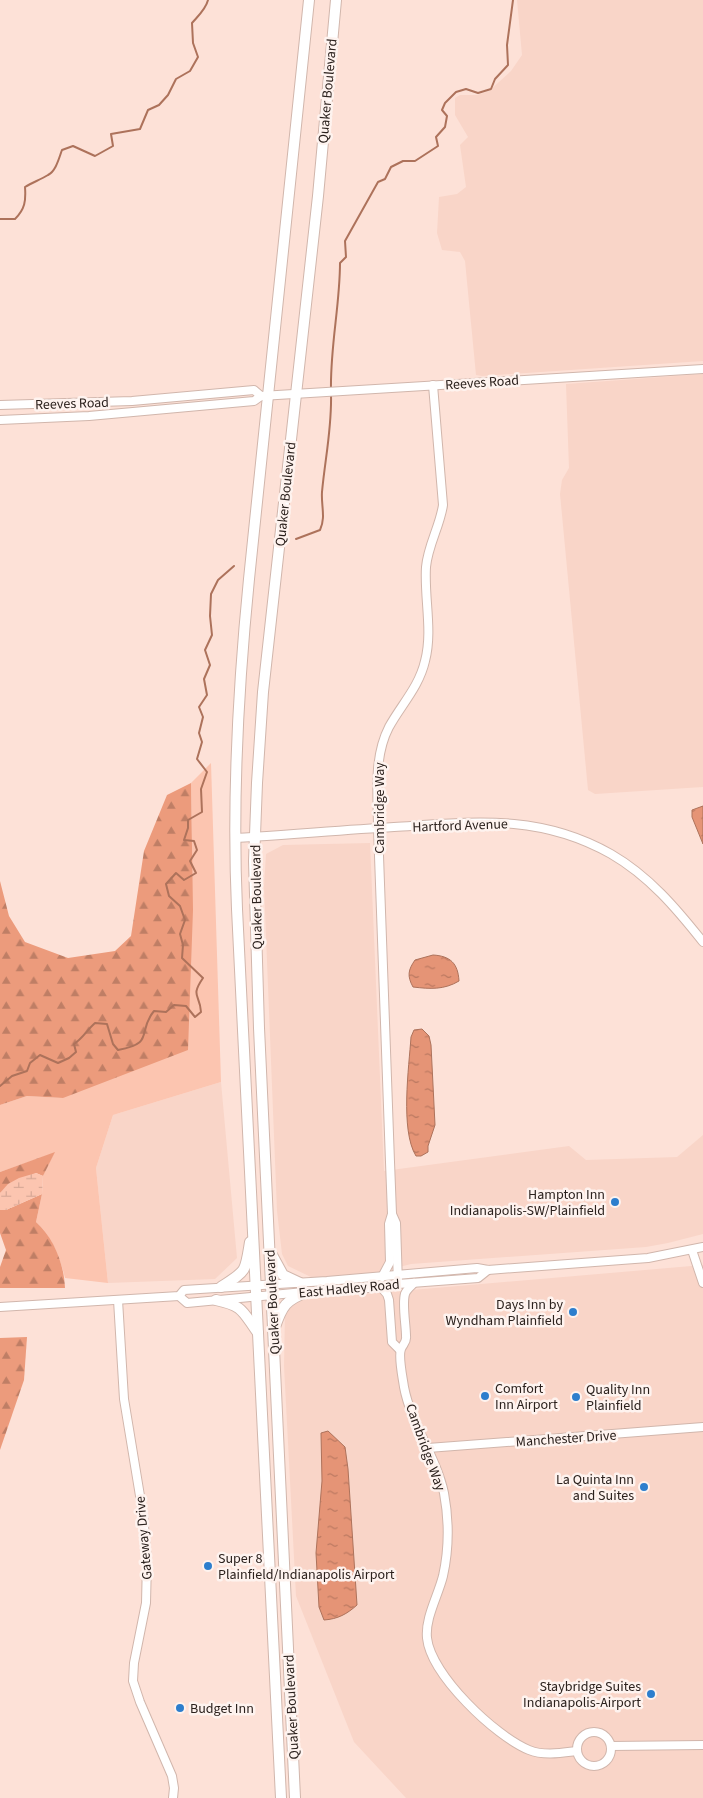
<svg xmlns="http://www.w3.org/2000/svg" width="703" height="1798" font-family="'Source Sans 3',sans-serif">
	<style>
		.built { fill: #f9d5c8 }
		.green { fill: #fcc5b0 }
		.forest { fill: url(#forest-firs) }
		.wetland { fill: url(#wetland-marsh) }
		.water { fill: url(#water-ripples); stroke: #ad725b }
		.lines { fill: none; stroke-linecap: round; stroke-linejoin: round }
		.stream { stroke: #ad725b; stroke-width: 2 }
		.minor-casing { stroke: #d1b6ac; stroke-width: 10 }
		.major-casing { stroke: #d1b6ac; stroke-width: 12 }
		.minor { stroke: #fff; stroke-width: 8 }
		.major { stroke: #fff; stroke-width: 10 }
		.poi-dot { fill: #2d7ecd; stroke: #fef3ef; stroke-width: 2 }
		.labels { text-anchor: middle; stroke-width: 5; stroke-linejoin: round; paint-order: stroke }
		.street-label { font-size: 14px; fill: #2b211d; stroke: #fef3ef }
		.poi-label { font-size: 14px; fill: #2b211d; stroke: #fef3ef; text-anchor: end }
	</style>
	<defs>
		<pattern id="forest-firs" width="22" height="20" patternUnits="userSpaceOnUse" patternTransform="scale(1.25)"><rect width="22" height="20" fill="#ec9b7c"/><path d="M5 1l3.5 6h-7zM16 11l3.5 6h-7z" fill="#bf7e65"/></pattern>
		<pattern id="wetland-marsh" width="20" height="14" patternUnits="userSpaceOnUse" patternTransform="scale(1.25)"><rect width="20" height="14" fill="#fcc5b0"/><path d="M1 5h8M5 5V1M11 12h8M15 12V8" fill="none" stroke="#d8a997"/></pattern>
		<pattern id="water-ripples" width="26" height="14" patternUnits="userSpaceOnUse" patternTransform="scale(1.25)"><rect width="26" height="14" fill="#e59476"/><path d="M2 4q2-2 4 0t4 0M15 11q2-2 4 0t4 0" fill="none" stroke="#ba7860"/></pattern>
	</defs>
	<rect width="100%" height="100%" fill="#fde1d7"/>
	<g class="built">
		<polygon points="517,0 703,0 703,361 482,376 476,375 465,261 460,252 442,250 437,233 439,197 457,194 466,187 460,145 468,137 455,115 455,98 460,95 477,95 489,91 511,71 522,55"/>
		<polygon points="703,374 703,787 595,794 588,790 560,494 562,480 569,468 566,384"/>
		<polygon points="370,843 384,1171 569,1146 586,1160 677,1157 703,1135 703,1234 668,1243 646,1247 411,1264 376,1273 313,1278 288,1266 282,1254 277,1211 264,886 266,854 283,845"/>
		<polygon points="221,1082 237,1258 215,1279 108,1283 96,1168 113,1115"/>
		<polygon points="703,1265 703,1798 406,1798 354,1742 296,1596 284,1366 285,1312 296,1300"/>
	</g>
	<path class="green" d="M211,763l10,319 -108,33 -17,53 12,115 -43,-5c-5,-20 -13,-42 -29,-56l6,-28 1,-18 11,-23 -54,19v-67l27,-9 36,2 129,-249 -1,-66z"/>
	<g class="forest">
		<polygon points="191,783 193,910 188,1050 63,1098 27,1096 0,1105 0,881 9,916 25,942 68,958 115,951 131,936 144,851 167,795"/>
		<polygon points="55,1152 43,1176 36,1173 0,1193 0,1172"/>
		<path d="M42,1194l-6,28c18,16 28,42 29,66h-65v-21l6,-17 -6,-17v-23h6z"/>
		<polygon points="27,1337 24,1380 0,1450 0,1338"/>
	</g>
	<polygon class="wetland" points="36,1173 43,1176 42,1194 6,1210 0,1210 0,1193 8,1184 19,1178"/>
	<g class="water">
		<polygon points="703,806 703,844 692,817 692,810"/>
		<path d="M433,955c17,1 25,8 26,26 -15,9 -29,8 -46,6 -6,-11 -5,-17 2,-27z"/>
		<path d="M422,1029l7,7 2,9 4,80 -7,21v6l-7,4h-5c-16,-26 -7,-89 -5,-119l3,-7z"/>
		<path d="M328,1431l17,16 3,22 9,136c-10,9 -19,14 -33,15l-5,-13 -3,-54 6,-72 -1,-48z"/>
	</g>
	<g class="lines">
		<g class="stream">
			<path d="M0,219h15c10,-10 11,-18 10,-32 8,-5 15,-7 23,-12 8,-4 11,-17 14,-25l11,-4 22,10 18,-10 -2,-12 29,-5 8,-19 11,-5 9,-10 8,-16 14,-8 8,-14 -5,-14 -1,-20c6,-7 14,-14 16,-23"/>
			<path d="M331,390c-1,-43 9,-85 9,-127l6,-6 -1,-16 33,-59 7,-3 6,-12 12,-6h12l23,-15 -2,-9 9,-10 2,-11 -5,-6 3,-7 11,-11 10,-3 12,4 13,-4 4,-10 13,-14 -1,-20 6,-45"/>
			<path d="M296,539l24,-9c6,-13 1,-24 2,-38 3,-33 10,-64 9,-98"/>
			<path d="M0,1086l12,-10 15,-5 3,-8 10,-8 18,8 11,-5 7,-6 -2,-8c9,-6 13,-14 21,-21l12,1 6,20 5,6c38,-7 18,-17 36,-39l12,1 8,-7 12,1 9,11 6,-5c-1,-18 -11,-15 2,-34l-21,-20 1,-13 -3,-11 5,-14 -5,-14 -11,-10 -3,-12 10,-11 8,7 12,-7 -6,-12 7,-11 -3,-9 -10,-1 4,-12v-8l14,-8 -1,-23 6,-17 -10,-13 5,-17 -3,-9 4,-16 -4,-10 8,-12 -3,-16 6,-14 -5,-15 7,-15 -2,-19 1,-22 7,-14 16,-14"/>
		</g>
		<defs>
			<g id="minor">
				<polyline points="0,405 132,401 254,390 261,396"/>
				<polyline points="0,420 89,416 254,401 261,396 703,369"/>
				<path d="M235,838c53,-3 106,-8 159,-11 78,-5 145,-14 217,27 38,22 65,54 92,88"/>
				<polyline points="692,1250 703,1283"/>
				<polyline points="382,1277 390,1262 389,1224 392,1214"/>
				<path d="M414,1283c-3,3 -8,7 -9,11 -3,10 1,31 1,42 1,6 -3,8 -5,13 -3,8 2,30 3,38 7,37 32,69 40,106 5,27 5,56 -1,83 -5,20 -18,42 -16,62 4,37 68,98 102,112 15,6 32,3 48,1"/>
				<path d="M398,1284l-2,-61 -4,-9 -2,-52 -12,-334c0,-33 -5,-70 11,-101 12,-22 30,-40 36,-66 8,-30 -1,-63 1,-94 2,-22 14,-41 17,-62l-10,-120"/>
				<polyline points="380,1286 387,1294 389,1300 392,1342 400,1350"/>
				<polyline points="179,1296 187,1303 325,1290 370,1288 398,1284 478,1278 488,1270"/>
				<polyline points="118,1300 124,1399 143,1514 147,1561 146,1603 134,1663 133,1681 140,1702 172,1776 174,1788 173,1798"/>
				<polyline points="0,1307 179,1296 184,1290 200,1289 327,1281 477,1268 488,1270 648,1258 703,1247"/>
				<polyline points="428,1448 703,1427"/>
				<circle cx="594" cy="1749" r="17"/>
				<polyline points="611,1746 703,1745"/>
			</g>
			<g id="major">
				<polyline points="272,1255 283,1275 300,1283"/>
				<path d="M221,1287c26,-17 24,-14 29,-45"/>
				<path d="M216,1300c28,6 26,11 42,33"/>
				<path d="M275,1327c7,-21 11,-27 32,-35"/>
				<path d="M281,1798l-44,-889c-5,-110 1,-220 12,-330l60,-579"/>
				<polyline points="295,1798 259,1028 254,861 257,783 263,692 318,196 336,0"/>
			</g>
		</defs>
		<use href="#minor" class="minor-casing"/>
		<use href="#major" class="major-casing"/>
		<use href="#minor" class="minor"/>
		<use href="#major" class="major"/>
	</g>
	<g class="poi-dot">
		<circle cx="615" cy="1202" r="5"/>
		<circle cx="573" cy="1312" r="5"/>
		<circle cx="485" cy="1396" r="5"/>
		<circle cx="576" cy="1397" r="5"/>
		<circle cx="644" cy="1487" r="5"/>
		<circle cx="208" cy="1566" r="5"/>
		<circle cx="651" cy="1694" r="5"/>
		<circle cx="180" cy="1708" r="5"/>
	</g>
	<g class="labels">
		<g class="street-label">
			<text transform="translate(327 91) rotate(-85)" y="5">Quaker Boulevard</text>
			<text transform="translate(482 382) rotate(-4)" y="5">Reeves Road</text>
			<text transform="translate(72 403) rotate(-2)" y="5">Reeves Road</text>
			<text transform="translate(285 494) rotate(-84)" y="5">Quaker Boulevard</text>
			<text transform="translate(379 808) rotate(-90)" y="5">Cambridge Way</text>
			<text transform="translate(460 825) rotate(-2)" y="5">Hartford Avenue</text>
			<text transform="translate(256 897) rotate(-91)" y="5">Quaker Boulevard</text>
			<text transform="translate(349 1288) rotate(-5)" y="5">East Hadley Road</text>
			<text transform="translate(272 1302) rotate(-93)" y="5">Quaker Boulevard</text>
			<text transform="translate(566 1438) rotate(-4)" y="5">Manchester Drive</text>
			<text transform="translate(426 1447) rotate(70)" y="5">Cambridge Way</text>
			<text transform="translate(143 1538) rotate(-95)" y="5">Gateway Drive</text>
			<text transform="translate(291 1707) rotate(-93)" y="5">Quaker Boulevard</text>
		</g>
		<g class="poi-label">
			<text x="605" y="1199">Hampton Inn<tspan x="605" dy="16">Indianapolis-SW/Plainfield</tspan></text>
			<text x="563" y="1309">Days Inn by<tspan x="563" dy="16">Wyndham Plainfield</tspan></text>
			<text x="495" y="1393" text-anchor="start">Comfort<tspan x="495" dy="16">Inn Airport</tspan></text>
			<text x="586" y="1394" text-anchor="start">Quality Inn<tspan x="586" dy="16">Plainfield</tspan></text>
			<text x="634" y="1484">La Quinta Inn<tspan x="634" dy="16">and Suites</tspan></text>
			<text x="218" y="1563" text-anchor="start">Super 8<tspan x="218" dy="16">Plainfield/Indianapolis Airport</tspan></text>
			<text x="641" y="1691">Staybridge Suites<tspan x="641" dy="16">Indianapolis-Airport</tspan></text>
			<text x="190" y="1713" text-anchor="start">Budget Inn</text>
		</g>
	</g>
</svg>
